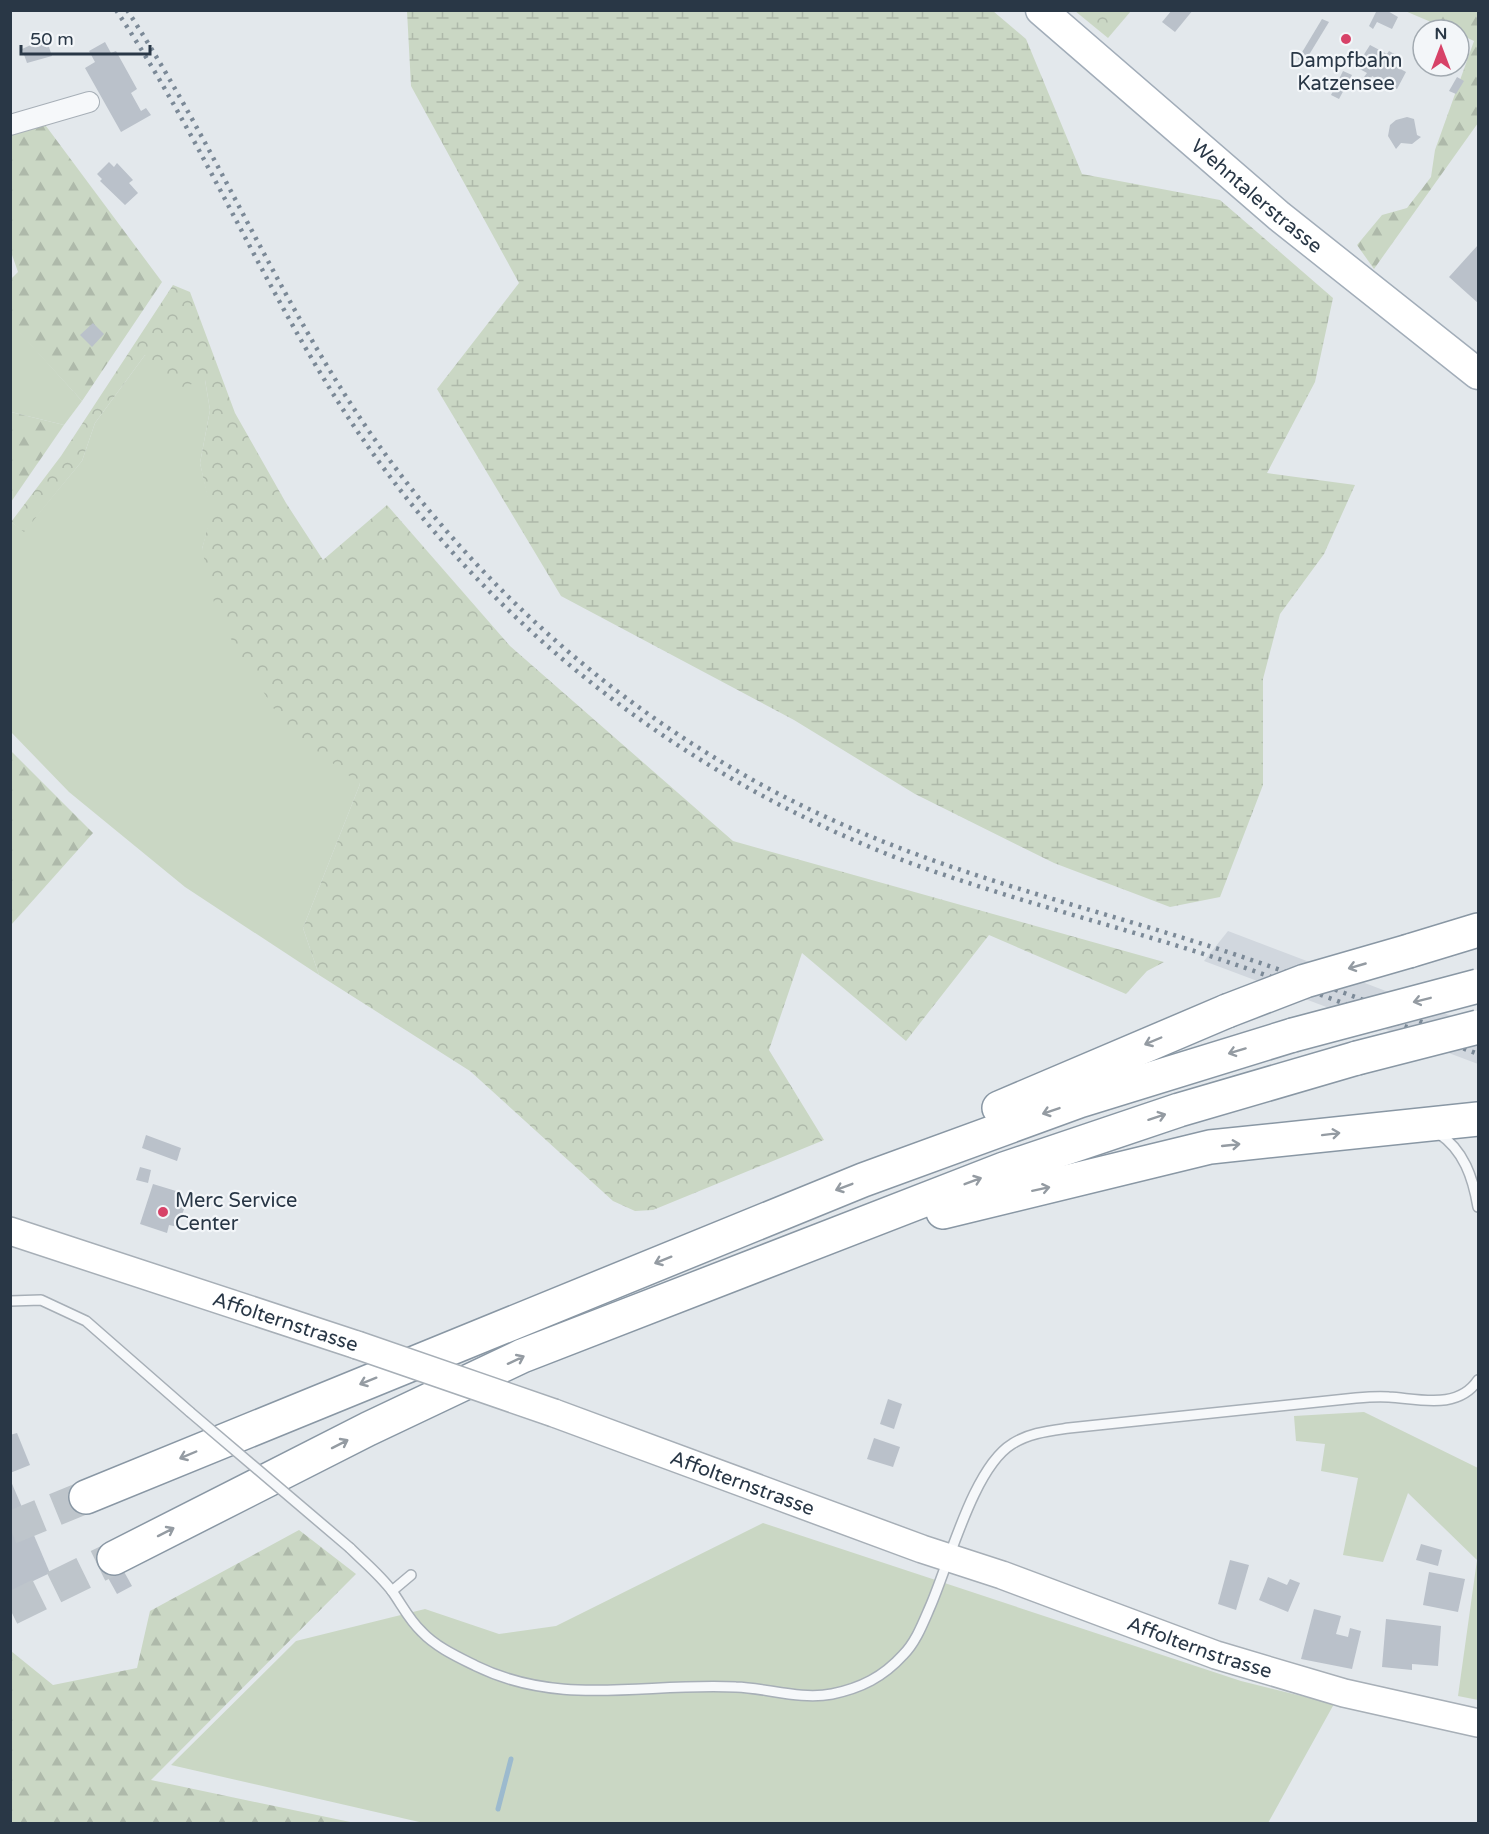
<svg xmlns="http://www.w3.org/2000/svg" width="1489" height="1834" font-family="'Varela Round',sans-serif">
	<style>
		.built { fill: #d1d7de }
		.grass { fill: #cad7c4 }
		.forest { fill: url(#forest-firs) }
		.wetland { fill: url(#wetland-marsh) }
		.park { fill: url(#park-crowns) }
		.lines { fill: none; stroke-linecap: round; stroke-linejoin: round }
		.stream { stroke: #9cbace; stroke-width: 5 }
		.building { fill: #bac1ca }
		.highway-tunnel { stroke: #bec5cb; stroke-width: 33; stroke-dasharray: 33 16; stroke-linecap: butt }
		.lane-casing { stroke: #a7afb7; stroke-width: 12 }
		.street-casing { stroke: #a7afb7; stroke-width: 22 }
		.secondary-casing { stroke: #a7afb7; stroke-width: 30 }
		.primary-casing { stroke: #a2adb9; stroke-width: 33 }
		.highway-casing { stroke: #8997a4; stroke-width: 36 }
		.lane { stroke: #f6f8fa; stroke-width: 9 }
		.street { stroke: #f6f8fa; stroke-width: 20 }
		.secondary { stroke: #fff; stroke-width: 27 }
		.primary { stroke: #fff; stroke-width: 30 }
		.highway { stroke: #fff; stroke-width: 33 }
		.rail { stroke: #7b8997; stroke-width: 4.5; stroke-dasharray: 3 6; stroke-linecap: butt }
		.lane-bridge-casing { stroke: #a7afb7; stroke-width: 12; stroke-linecap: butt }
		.secondary-bridge-casing { stroke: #a7afb7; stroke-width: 30; stroke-linecap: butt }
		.highway-bridge-casing { stroke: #8997a4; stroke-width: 36; stroke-linecap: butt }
		.lane-bridge { stroke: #f6f8fa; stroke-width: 9 }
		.secondary-bridge { stroke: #fff; stroke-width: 27 }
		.highway-bridge { stroke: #fff; stroke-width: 33 }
		.oneway { stroke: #949ba2 }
		.poi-dot { fill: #d74268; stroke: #f3f6f9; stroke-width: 2 }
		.labels { text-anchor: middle; stroke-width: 4.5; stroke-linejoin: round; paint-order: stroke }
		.poi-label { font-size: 20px; fill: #293746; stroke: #f3f6f9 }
		.street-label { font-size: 20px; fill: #293746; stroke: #f3f6f9 }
	</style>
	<defs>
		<pattern id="forest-firs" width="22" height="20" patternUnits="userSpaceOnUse" patternTransform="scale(1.5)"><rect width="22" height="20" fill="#cad7c4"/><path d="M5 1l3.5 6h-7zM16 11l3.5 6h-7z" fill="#aeb9aa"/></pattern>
		<pattern id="wetland-marsh" width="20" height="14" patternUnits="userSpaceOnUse" patternTransform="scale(1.5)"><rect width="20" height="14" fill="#cad7c4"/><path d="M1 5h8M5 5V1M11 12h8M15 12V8" fill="none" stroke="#aeb9aa"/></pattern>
		<pattern id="park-crowns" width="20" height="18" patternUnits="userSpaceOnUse" patternTransform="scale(1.5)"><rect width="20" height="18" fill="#cad7c4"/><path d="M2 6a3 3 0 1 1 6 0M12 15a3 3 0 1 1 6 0" fill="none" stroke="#aeb9aa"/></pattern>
	</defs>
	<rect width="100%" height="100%" fill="#e3e8ec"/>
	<polygon class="built" points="1228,931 1478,1026 1478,1064 1204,961"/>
	<g class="grass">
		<polygon points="15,327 82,401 64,425 11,412 10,329"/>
		<polygon points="145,355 205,380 210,410 200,463 212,514 202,549 360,784 303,928 319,975 185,887 69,792 11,732 11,522 24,531 82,461 95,423"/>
		<polygon points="1364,1412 1478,1468 1478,1700 1458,1696 1477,1560 1408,1493 1383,1562 1343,1555 1358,1478 1321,1471 1325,1444 1296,1441 1294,1416"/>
		<polygon points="763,1523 1241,1681 1334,1704 1268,1823 428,1824 171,1765 296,1641 425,1609 499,1634 556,1626"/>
	</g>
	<g class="forest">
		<polygon points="1405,11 1478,11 1478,123 1374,269 1357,245 1382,215 1407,208 1431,177 1435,150 1474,41 1459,34 1459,30 1450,30"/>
		<polygon points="43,122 162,282 82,401 15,328 11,329 10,280 18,272 11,252 11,131"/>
		<polygon points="11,412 64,425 11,502 10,412"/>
		<polygon points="11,751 93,833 11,925"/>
		<polygon points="299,1530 356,1574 151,1780 355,1823 11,1823 11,1651 53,1685 137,1668 150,1611"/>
	</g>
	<polygon class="wetland" points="407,11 993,11 1026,39 1082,174 1220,200 1333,298 1315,382 1267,473 1355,485 1324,554 1280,614 1263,679 1263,785 1220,897 1170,907 1054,863 915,794 794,720 561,596 437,389 519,283 411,86"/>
	<g class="park">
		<polygon points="1075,11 1131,11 1108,38"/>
		<polygon points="173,285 190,292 235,413 286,503 323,560 387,505 510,646 733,841 1164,962 1147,971 1126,994 989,935 906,1041 802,953 769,1050 824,1140 653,1210 635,1211 613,1201 470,1071 319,975 303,928 360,784 285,727 217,616 202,549 211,514 200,463 210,410 205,380 169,391 145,355 95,423 82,461 24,532 11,522 61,456"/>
	</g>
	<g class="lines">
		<polyline class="stream" points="498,1809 511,1759"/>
	</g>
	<g class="building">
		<polygon points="1172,10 1193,10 1175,32 1162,22"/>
		<polygon points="1377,10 1386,10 1398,17 1392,29 1377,22 1373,29 1369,26"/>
		<polygon points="1322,19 1329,22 1304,63 1298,59"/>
		<polygon points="46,38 52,56 27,63 22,49"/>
		<polygon points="105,42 111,53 116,51 137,89 131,93 141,111 146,108 151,115 121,132 85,68 95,62 89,51"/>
		<polygon points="1370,45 1387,54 1389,51 1398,56 1393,65 1406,72 1397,89 1372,76 1370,80 1364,77 1367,73 1356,67"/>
		<polygon points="1343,71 1352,75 1339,99 1331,95"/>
		<polygon points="1457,77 1464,81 1456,94 1449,91"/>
		<polygon points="1407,117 1414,119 1417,135 1421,137 1412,144 1401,143 1396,149 1388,136 1390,125 1396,120"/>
		<polygon points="109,162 114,167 117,163 133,180 129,183 138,193 125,205 100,181 102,179 97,174"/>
		<polygon points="1478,245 1478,303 1449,277"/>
		<polygon points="93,323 104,334 92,347 80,335"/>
		<polygon points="146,1135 181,1148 177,1161 142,1148"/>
		<polygon points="140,1167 151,1170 148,1183 136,1180"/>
		<polygon points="153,1184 176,1191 175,1196 187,1200 178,1227 169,1225 167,1233 140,1224"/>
		<polygon points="888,1399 902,1404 894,1429 880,1424"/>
		<polygon points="17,1433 30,1465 10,1473 10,1435"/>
		<polygon points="874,1438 900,1447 893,1467 867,1459"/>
		<polygon points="10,1479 50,1573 10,1592"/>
		<polygon points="1421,1544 1442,1550 1438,1566 1416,1560"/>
		<polygon points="1230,1560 1249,1565 1236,1610 1218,1604"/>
		<polygon points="122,1568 132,1586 117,1594 107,1576"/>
		<polygon points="1429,1572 1465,1579 1458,1612 1423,1605"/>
		<polygon points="1268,1577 1287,1585 1290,1579 1300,1583 1288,1612 1259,1600"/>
		<polygon points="1314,1609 1341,1616 1336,1634 1348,1637 1350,1628 1361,1631 1352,1669 1301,1659"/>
		<polygon points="1386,1619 1441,1626 1438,1666 1412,1664 1412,1670 1382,1667"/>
	</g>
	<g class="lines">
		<g class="highway-tunnel">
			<polyline points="10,1528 86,1497"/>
			<polyline points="10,1609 114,1558"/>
		</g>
		<defs>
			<g id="lane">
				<path d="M1438,1133c26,17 35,45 40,74"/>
				<polyline points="10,1301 41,1300 86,1321 190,1412"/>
				<path d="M350,1548c14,14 30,27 42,43 10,14 17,29 30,41 14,15 36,25 54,34 86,42 170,16 260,21 31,1 64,13 96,7 29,-6 51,-17 71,-39 13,-13 20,-32 27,-48 19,-43 43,-139 82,-163 17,-11 37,-13 57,-16l287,-30c11,-1 22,-2 33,-1 31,2 69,13 89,-17"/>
				<polyline points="392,1591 411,1575"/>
			</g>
			<polyline id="street" points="10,125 89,102"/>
			<g id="secondary">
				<path id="s1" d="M10,1231l347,114"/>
				<path id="s2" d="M554,1413l368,136 80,26 214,80 128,38 134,30"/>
			</g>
			<g id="primary">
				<path id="s3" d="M1041,10l238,206 199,158"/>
			</g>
			<g id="highway">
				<polyline points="1409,951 1478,930"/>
				<polyline points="999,1108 1227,1011"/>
				<polyline points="943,1212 1210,1147 1478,1119"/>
				<polyline points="86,1497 863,1180 1079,1101 1293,1035"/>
				<polyline points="114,1558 368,1429 522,1356 1004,1169 1179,1110 1357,1058"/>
			</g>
		</defs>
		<use href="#lane" class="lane-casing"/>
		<use href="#street" class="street-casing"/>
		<use href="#secondary" class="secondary-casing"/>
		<use href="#primary" class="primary-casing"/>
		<use href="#highway" class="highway-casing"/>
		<use href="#lane" class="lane"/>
		<use href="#street" class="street"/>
		<use href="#secondary" class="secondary"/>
		<use href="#primary" class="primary"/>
		<use href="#highway" class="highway"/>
		<g class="rail">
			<path d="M116,10c99,148 162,317 269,460 134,180 318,316 528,394 97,35 196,60 294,91 91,30 181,65 271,99"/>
			<path d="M127,10c97,148 161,315 267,456 120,160 282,289 466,366 113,48 233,77 349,114 91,29 180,64 269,97"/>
		</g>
		<defs>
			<polyline id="lane-bridge" points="190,1412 350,1548"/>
			<polyline id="secondary-bridge" points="357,1345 554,1413"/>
			<g id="highway-bridge">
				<polyline points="1227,1011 1305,981 1409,951"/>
				<polyline points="1293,1035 1478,986"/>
				<polyline points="1357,1058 1478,1027"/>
			</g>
		</defs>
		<use href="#lane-bridge" class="lane-bridge-casing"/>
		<use href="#secondary-bridge" class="secondary-bridge-casing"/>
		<use href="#highway-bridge" class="highway-bridge-casing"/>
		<use href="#lane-bridge" class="lane-bridge"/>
		<use href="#secondary-bridge" class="secondary-bridge"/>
		<use href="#highway-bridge" class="highway-bridge"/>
	</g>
	<defs><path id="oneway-shaft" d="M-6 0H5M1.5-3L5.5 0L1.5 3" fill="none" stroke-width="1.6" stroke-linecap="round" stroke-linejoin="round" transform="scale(1.5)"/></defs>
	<g class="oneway">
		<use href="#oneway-shaft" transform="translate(1357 966) rotate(164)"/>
		<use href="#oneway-shaft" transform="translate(1422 1000) rotate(166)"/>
		<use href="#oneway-shaft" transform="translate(1153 1041) rotate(157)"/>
		<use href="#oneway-shaft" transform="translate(1237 1051) rotate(163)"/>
		<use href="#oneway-shaft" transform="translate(1051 1111) rotate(161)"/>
		<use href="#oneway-shaft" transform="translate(1157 1117) rotate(-18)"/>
		<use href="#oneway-shaft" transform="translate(1331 1134) rotate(-7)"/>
		<use href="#oneway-shaft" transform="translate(1231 1145) rotate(-6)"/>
		<use href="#oneway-shaft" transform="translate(973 1181) rotate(-21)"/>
		<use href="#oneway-shaft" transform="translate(844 1187) rotate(159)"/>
		<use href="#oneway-shaft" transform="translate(1041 1189) rotate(-12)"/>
		<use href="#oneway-shaft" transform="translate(663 1260) rotate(158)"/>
		<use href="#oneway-shaft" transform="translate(516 1360) rotate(-25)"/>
		<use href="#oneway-shaft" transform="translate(368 1381) rotate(158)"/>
		<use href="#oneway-shaft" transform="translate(340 1444) rotate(-27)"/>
		<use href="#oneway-shaft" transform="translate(188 1455) rotate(157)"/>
		<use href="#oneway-shaft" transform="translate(166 1532) rotate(-27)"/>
	</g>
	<g class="poi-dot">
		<circle cx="1346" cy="39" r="6"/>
		<circle cx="163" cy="1212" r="6"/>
	</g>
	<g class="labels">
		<g class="poi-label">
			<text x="1346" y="67">Dampfbahn<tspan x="1346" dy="23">Katzensee</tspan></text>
			<text x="175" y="1207" text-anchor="start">Merc Service<tspan x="175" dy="23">Center</tspan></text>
		</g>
		<g class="street-label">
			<text dy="7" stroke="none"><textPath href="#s3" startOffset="285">Wehntalerstrasse</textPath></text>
			<text dy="7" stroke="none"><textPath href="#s1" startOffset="290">Affolternstrasse</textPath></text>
			<text dy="7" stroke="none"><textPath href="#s2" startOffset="201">Affolternstrasse</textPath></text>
			<text dy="7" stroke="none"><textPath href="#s2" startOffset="687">Affolternstrasse</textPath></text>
		</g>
	</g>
	<rect width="1489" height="1834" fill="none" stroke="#293746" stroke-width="24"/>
	<g transform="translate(1441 48)"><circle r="28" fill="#f3f6f9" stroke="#a2aab1" stroke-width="1.5"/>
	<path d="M0-4.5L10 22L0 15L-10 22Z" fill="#d74268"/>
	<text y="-9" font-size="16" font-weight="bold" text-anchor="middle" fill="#293746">N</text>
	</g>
	<path d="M21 45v9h129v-9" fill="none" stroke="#293746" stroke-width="3"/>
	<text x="30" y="45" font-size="18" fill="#293746" stroke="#f3f6f9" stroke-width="4.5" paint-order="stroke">50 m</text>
</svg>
